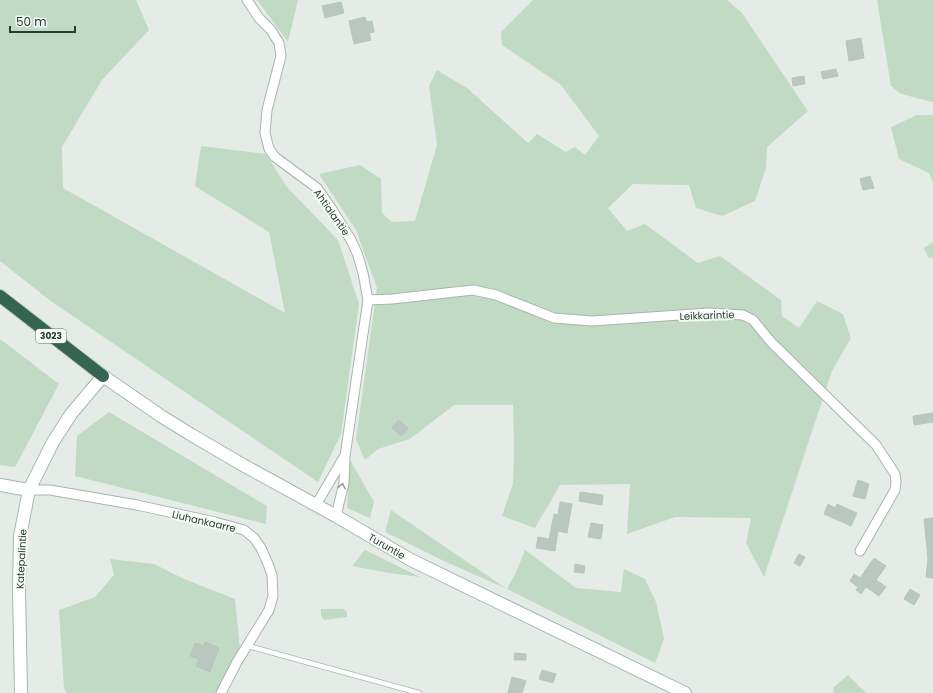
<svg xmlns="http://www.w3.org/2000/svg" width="933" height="693" font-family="Poppins,sans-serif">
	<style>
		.green { fill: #c0dac3 }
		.building { fill: #bac7c0; stroke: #b8c5bd }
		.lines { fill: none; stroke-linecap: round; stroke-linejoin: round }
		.lane-casing { stroke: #a8b4ae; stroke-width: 6 }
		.street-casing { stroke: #a8b4ae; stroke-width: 11 }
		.secondary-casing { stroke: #a4b7ae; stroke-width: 14 }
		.highway-casing { stroke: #c2c8c6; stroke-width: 14 }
		.lane { stroke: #fff; stroke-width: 4.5 }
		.street { stroke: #fff; stroke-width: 9 }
		.secondary { stroke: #fff; stroke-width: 12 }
		.highway { stroke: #356453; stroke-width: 12 }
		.oneway { stroke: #929e99 }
		.labels { text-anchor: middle; stroke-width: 4; stroke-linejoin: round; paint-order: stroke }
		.shield { fill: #f5f9f6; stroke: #64756e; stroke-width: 1 }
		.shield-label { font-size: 9px; font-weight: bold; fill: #263c33 }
		.street-label { font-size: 10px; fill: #263c33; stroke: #f5f9f6 }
	</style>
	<rect width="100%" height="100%" fill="#e5ece8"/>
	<g class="green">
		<polygon points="0,0 136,0 149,30 102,80 62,147 63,188 285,313 269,232 195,186 201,146 266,154 286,186 338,240 359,304 341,434 318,482 52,302 0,261"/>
		<polygon points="257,0 298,0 288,42"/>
		<polygon points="533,0 727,0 742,13 808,111 767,147 766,168 755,201 722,216 696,208 689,185 633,184 608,208 627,231 645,224 698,263 720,256 781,300 782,316 799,328 817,301 843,314 851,338 832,371 764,577 746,543 751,518 675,517 627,534 630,484 560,485 535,528 502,516 513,484 514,447 513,405 454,405 410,439 378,449 365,460 356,440 377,288 356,230 319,174 360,165 381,179 382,213 392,222 415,221 437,145 429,86 437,70 467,88 528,143 537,134 566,152 575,147 585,155 599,136 561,85 502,45 501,32"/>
		<polygon points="877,0 933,0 933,102 901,94 891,86"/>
		<polygon points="917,115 933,115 933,183 929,173 899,159 891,127"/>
		<polygon points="933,242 933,258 928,257 924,248"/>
		<polygon points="0,339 59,384 15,467 0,465"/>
		<polygon points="109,412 267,506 266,524 75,476 77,436"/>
		<polygon points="350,460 374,502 370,518 347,508"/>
		<polygon points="391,510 507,589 517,570 525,550 576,588 621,592 624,569 645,579 656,602 664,639 655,663 507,589 446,562 385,532"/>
		<polygon points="365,550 420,577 389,573 352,566"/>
		<polygon points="110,559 154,564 184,579 235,599 240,649 218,693 67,693 64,688 59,610 95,597 114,575"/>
		<polygon points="321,609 343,609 347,612 347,617 324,620 321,615"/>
		<polygon points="848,675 866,693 834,693 833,688"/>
	</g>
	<g class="building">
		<polygon points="341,2 344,13 325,18 322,6"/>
		<polygon points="365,17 367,22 372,21 374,32 369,33 371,40 354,44 349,21"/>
		<polygon points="861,38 864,58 849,61 846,41"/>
		<polygon points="836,69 838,76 823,79 821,72"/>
		<polygon points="804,76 805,84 793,86 792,78"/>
		<polygon points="870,176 874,188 863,190 860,179"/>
		<polygon points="933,413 933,422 914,425 913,416"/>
		<polygon points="398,420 408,428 402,436 392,428"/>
		<polygon points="858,480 869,484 865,499 853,496"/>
		<polygon points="580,492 603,495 602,505 579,501"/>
		<polygon points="560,502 572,504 567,533 558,531 555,551 536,548 538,537 549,539 554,514 558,515"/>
		<polygon points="828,504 835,508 837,504 857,513 851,526 824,514"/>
		<polygon points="933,518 933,578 926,577 928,558 924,519"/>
		<polygon points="591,523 603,525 601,539 588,537"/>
		<polygon points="799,554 805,557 800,566 794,563"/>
		<polygon points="874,558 886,566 876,580 886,587 879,596 866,587 861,594 856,590 858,587 850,581 854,574 860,578"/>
		<polygon points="575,564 585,566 584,573 574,572"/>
		<polygon points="910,589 920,595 914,605 904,599"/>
		<polygon points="205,642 219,648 210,672 196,666 199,659 190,656 195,643 204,646"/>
		<polygon points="515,653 526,654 526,660 514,660"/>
		<polygon points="542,670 556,674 553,683 539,679"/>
		<polygon points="512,677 526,681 522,693 508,693"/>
	</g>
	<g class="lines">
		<defs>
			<polyline id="lane" points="248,646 419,693"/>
			<g id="street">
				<polyline points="247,0 259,18 271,30 279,43 281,56 267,110 265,133 269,149 275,157 317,188 331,208 351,240 357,253 363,273 368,300 345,456 344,483 336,516"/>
				<polyline points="368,300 392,299 473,290 496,295 554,318 592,321 709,313 743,315 753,320 771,342 876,445 895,474 896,481 895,490 860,551"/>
				<polyline points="29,490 50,490 137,505 215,522 244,530 254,538 261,548 268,564 272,575 273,596 269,610 237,662 221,693"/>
				<polyline points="316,505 344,457"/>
			</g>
			<g id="secondary">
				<polyline points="0,485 29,490"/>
				<polyline points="21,693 19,588 20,536 29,490 53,442 71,414 103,376 161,416 190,434 243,465 336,516 411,560 685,693"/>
			</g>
			<polyline id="highway" points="0,296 103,376"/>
		</defs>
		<use href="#lane" class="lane-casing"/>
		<use href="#street" class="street-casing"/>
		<use href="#secondary" class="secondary-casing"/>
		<use href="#highway" class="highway-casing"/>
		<use href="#lane" class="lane"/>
		<use href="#street" class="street"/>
		<use href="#secondary" class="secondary"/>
		<use href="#highway" class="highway"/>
	</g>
	<defs><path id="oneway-chevron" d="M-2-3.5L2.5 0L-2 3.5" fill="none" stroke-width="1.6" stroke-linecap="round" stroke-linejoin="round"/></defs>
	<use class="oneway" href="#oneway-chevron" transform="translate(342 486) rotate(-79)"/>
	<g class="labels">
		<rect class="shield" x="36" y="329" width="30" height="14" rx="3"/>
		<g class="shield-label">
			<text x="51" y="339">3023</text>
		</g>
		<g class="street-label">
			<text transform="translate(332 212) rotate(55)" y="4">Ahtialantie</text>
			<text transform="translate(707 315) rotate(-2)" y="4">Leikkarintie</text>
			<text transform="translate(204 521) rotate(13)" y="4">Liuhankaarre</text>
			<text transform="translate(387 546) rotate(30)" y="4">Turuntie</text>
			<text transform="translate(21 559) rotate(-87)" y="4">Katepalintie</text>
		</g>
	</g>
	<path d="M10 26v6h65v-6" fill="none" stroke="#263c33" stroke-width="2"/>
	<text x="16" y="26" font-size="12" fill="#263c33" stroke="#f5f9f6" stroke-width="3" paint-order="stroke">50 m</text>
</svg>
